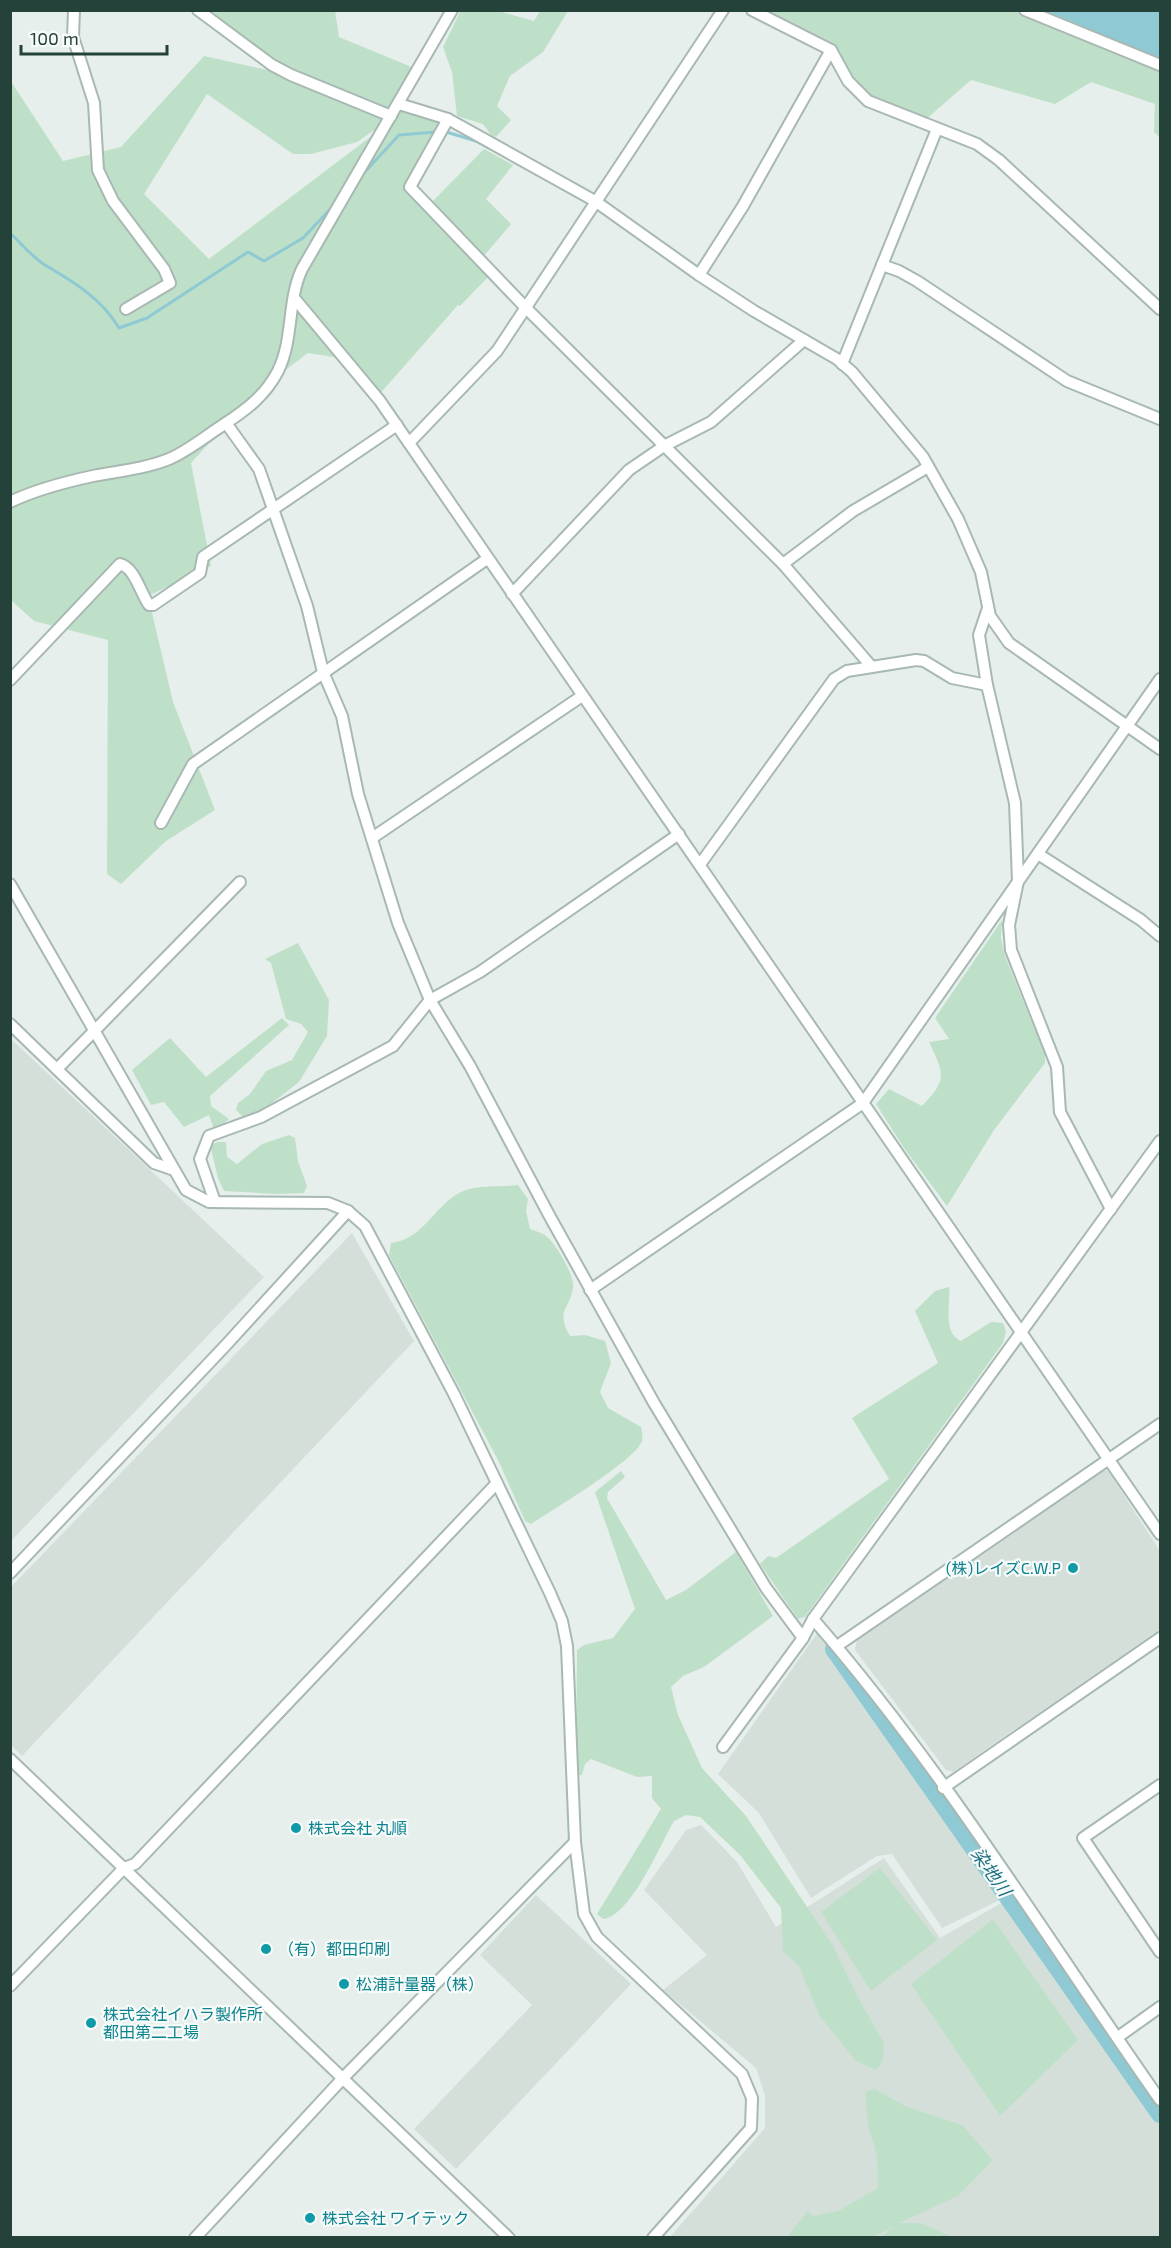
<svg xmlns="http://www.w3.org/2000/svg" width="1171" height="2248" font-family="'Exo 2','Noto Sans JP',sans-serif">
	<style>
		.built { fill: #d4dfda }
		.green { fill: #bfe0c8 }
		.water { fill: #8ec9d4 }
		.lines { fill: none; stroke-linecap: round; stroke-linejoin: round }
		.stream { stroke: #8ec9d4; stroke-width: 3 }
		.river { stroke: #8ec9d4; stroke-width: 18 }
		.minor-casing { stroke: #a8b8b2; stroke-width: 14 }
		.minor { stroke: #fff; stroke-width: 10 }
		.culture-dot { fill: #0f9aa8; stroke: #f7fbf9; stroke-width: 2 }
		.labels { text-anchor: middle; stroke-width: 4.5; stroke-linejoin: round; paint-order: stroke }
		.culture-label { font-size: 16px; fill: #0d838f; stroke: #f7fbf9; text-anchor: start }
		.water-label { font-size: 18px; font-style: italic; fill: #1c6f80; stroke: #f7fbf9 }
	</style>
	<rect width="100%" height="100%" fill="#e6efeb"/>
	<g class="built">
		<polygon points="10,1038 264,1277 11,1541 10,1541"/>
		<polygon points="352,1233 414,1341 22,1756 11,1745 11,1587"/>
		<polygon points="1099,1470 1108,1471 1160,1551 1160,1629 953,1772 946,1770 855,1650 857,1639"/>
		<polygon points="818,1632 1006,1897 942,1928 892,1854 877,1856 811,1898 759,1813 718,1774"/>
		<polygon points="701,1825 737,1862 776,1927 884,1858 940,1938 1005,1901 1160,2122 1160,2237 670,2237 765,2128 765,2096 756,2068 663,1990 707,1955 644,1890 686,1830"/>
		<polygon points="536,1895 631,1984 456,2169 414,2129 532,2005 480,1955"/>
	</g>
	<g class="green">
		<polygon points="461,10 498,11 534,21 540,11 568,11 543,52 510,76 497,106 511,120 496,137 491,135 483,124 457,116 452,72 443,47"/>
		<polygon points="204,11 335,11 339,37 414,68 386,122 357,142 311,154 293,154 207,94 144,194 209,259 390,122 401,107 444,123 408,188 492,273 460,306 458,305 377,397 346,359 308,353 255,393 191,463 211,566 148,596 173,702 215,810 166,841 121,884 107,874 108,640 34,621 11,600 10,80 63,161 121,147 204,56 290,75"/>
		<polygon points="760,11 1015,11 1160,70 1160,138 1154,132 1155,104 1091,82 1055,104 971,80 924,121 871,96 854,78 838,51"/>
		<polygon points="484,149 513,165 486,199 511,224 483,257 429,205"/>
		<path d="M1002,920l-1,18 4,18 29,72 11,21v14l-51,67 -47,76 -43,-58 -28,-44 13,-15 33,17c26,-27 22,-32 7,-64l20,-3 -14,-21z"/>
		<polygon points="298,943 329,1000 327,1036 299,1082 254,1117 244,1118 236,1110 238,1103 250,1094 266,1071 292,1060 308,1032 301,1024 286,1019 271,963 265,959"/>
		<polygon points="282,1018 289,1025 210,1096 211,1106 229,1119 215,1132 209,1115 184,1127 164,1102 151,1105 132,1070 170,1038 206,1077"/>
		<polygon points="289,1135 295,1138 298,1161 307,1186 304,1193 276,1194 224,1191 218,1178 210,1145 218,1142 226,1142 227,1157 237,1164 262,1144"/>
		<path d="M518,1185l10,14 -2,12 4,18c5,2 13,4 17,8 9,7 28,39 26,50 -3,23 -18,23 -3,49l15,-1 20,6 6,22 -11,29 8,16 33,19c1,4 2,11 1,14 -6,19 -91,70 -111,83l-6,-3 -26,-59 -110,-207 2,-12c35,-4 45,-43 75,-53 13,-5 38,-3 52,-5z"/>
		<path d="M949,1287c2,17 -7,46 12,54l30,-19 12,1 3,8 -3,12 -198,274 -7,2 -38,-55 8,-8 8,2 113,-79 -37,-61 86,-55 -23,-52 20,-20z"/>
		<path d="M621,1471l4,6 -17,15 -1,6 59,102 20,-10 50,-38 37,64 -69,51 -21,9 -12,11 7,28 24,53 44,48 86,128 29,59 23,40 -1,16 -6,11 -21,-9 -37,-46 -20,-49 -16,-15 -2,-43 -41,-53 -40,-38 -14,-2 -12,6c-14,24 -43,95 -71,98l-6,-5 64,-105 -9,-11v-22l-15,1 -46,-18 -6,5 -3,11h-6l1,-125 7,-5 29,-7 22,-29 -40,-117z"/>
		<polygon points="880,1868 937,1940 871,1991 821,1912"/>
		<polygon points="993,1919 1078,2040 1000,2116 911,1984"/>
		<polygon points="875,2089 907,2107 962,2125 993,2160 958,2196 899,2223 920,2223 952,2237 881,2237 894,2226 873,2237 787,2237 808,2211 813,2216 838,2211 878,2188 877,2155 868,2125 865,2092"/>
	</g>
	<polygon class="water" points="1046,11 1160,11 1160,59"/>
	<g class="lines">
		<g class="stream">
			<polyline points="712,18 716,10"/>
			<polyline points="443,131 476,141 572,192"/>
			<polyline points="362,175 399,135 436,132"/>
			<path d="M10,233c12,11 22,24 35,32 30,18 56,33 74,63l28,-10 101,-66 16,9 39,-23 32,-34"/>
		</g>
		<polyline class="river" points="834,1649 1160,2114"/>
		<defs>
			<g id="minor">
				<polyline points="74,10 73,37 94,103 98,170 113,201 164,269 170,283 126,309"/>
				<polyline points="198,10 272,65 291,75 391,116"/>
				<polyline points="752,10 831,50 848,81 868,101 977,144 999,160 1160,309"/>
				<polyline points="1025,10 1160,65"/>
				<polyline points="399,104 448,119 595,201 699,275 754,311 837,359 852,372 923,457 958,519 981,572 990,616 1009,643 1160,749"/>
				<polyline points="448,119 410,187 527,309 783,564 871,666"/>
				<polyline points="882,265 899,271 917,281 1067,381 1160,419"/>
				<polyline points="699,275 743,206 831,50"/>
				<polyline points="295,299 380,401 1160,1534"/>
				<polyline points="842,364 937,129"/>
				<polyline points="226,423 259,469 307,606 323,672 342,716 358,794 398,923 430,1000 470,1066 549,1215 654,1403 766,1588 803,1638 813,1619 1160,1141"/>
				<polyline points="409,443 497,351 723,10"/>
				<path d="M10,502c27,-13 55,-20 83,-26 26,-5 51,-7 76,-17 19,-8 37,-23 54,-34 23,-15 42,-29 55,-54 16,-33 9,-70 24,-102l150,-259"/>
				<polyline points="783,564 853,511 928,467"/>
				<polyline points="512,594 629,470 664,446 711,422 804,340"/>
				<polyline points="988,608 979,635 987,685 1015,803 1018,881 1009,925 1011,950 1057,1067 1060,1112 1111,1209"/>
				<path d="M10,680l110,-116c15,4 20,28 29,41h4l47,-32 3,-16 194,-132"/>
				<polyline points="161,823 193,764 487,559"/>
				<polyline points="372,838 582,696"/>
				<polyline points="1038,854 1141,920 1160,936"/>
				<polyline points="701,863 834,679 847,671 916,660 924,661 952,678 987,685"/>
				<polyline points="10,884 186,1190 209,1202 328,1203 348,1211 365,1226 454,1394 550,1593 562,1621 567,1646 575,1842 584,1914 597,1937 742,2074 752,2098 751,2128 653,2238"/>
				<polyline points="10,1024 154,1163 174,1170"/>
				<polyline points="57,1069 240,882"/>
				<polyline points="215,1202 200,1159 209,1136 261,1117 393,1046 430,1000 480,972 679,834"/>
				<polyline points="590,1290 863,1103 1160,679"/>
				<polyline points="10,1573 226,1345 348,1211"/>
				<path d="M813,1619c130,149 234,320 347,481"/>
				<polyline points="837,1646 1160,1424"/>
				<polyline points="723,1747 803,1638"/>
				<polyline points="10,1759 509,2238"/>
				<polyline points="1160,1785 1083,1838 1160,1952"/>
				<polyline points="943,1788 1160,1638"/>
				<polyline points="10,1986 124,1868 135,1864 497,1483"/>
				<polyline points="1118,2037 1160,2007"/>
				<polyline points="195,2238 344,2077 575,1842"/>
			</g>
		</defs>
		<use href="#minor" class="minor-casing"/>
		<use href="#minor" class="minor"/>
	</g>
	<g class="culture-dot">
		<circle cx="1073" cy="1568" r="6"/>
		<circle cx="296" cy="1828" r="6"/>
		<circle cx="266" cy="1949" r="6"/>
		<circle cx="344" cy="1984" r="6"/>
		<circle cx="91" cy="2023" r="6"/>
		<circle cx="310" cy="2218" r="6"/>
	</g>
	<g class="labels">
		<g class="culture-label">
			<text x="1061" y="1574" text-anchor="end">(株)レイズC.W.P</text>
			<text x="308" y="1834">株式会社 丸順</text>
			<text x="278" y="1955">（有）都田印刷</text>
			<text x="356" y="1990">松浦計量器（株）</text>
			<text x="103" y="2020">株式会社イハラ製作所<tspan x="103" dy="18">都田第二工場</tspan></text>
			<text x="322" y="2224">株式会社 ワイテック</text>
		</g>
		<g class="water-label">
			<text transform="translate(991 1872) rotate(55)" y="6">染地川</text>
		</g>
	</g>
	<rect width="1171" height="2248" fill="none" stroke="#24423a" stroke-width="24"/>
	<path d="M21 45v9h146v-9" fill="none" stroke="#24423a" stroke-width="3"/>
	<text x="30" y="45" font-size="18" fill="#24423a" stroke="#f7fbf9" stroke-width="4.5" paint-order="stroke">100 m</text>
</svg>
